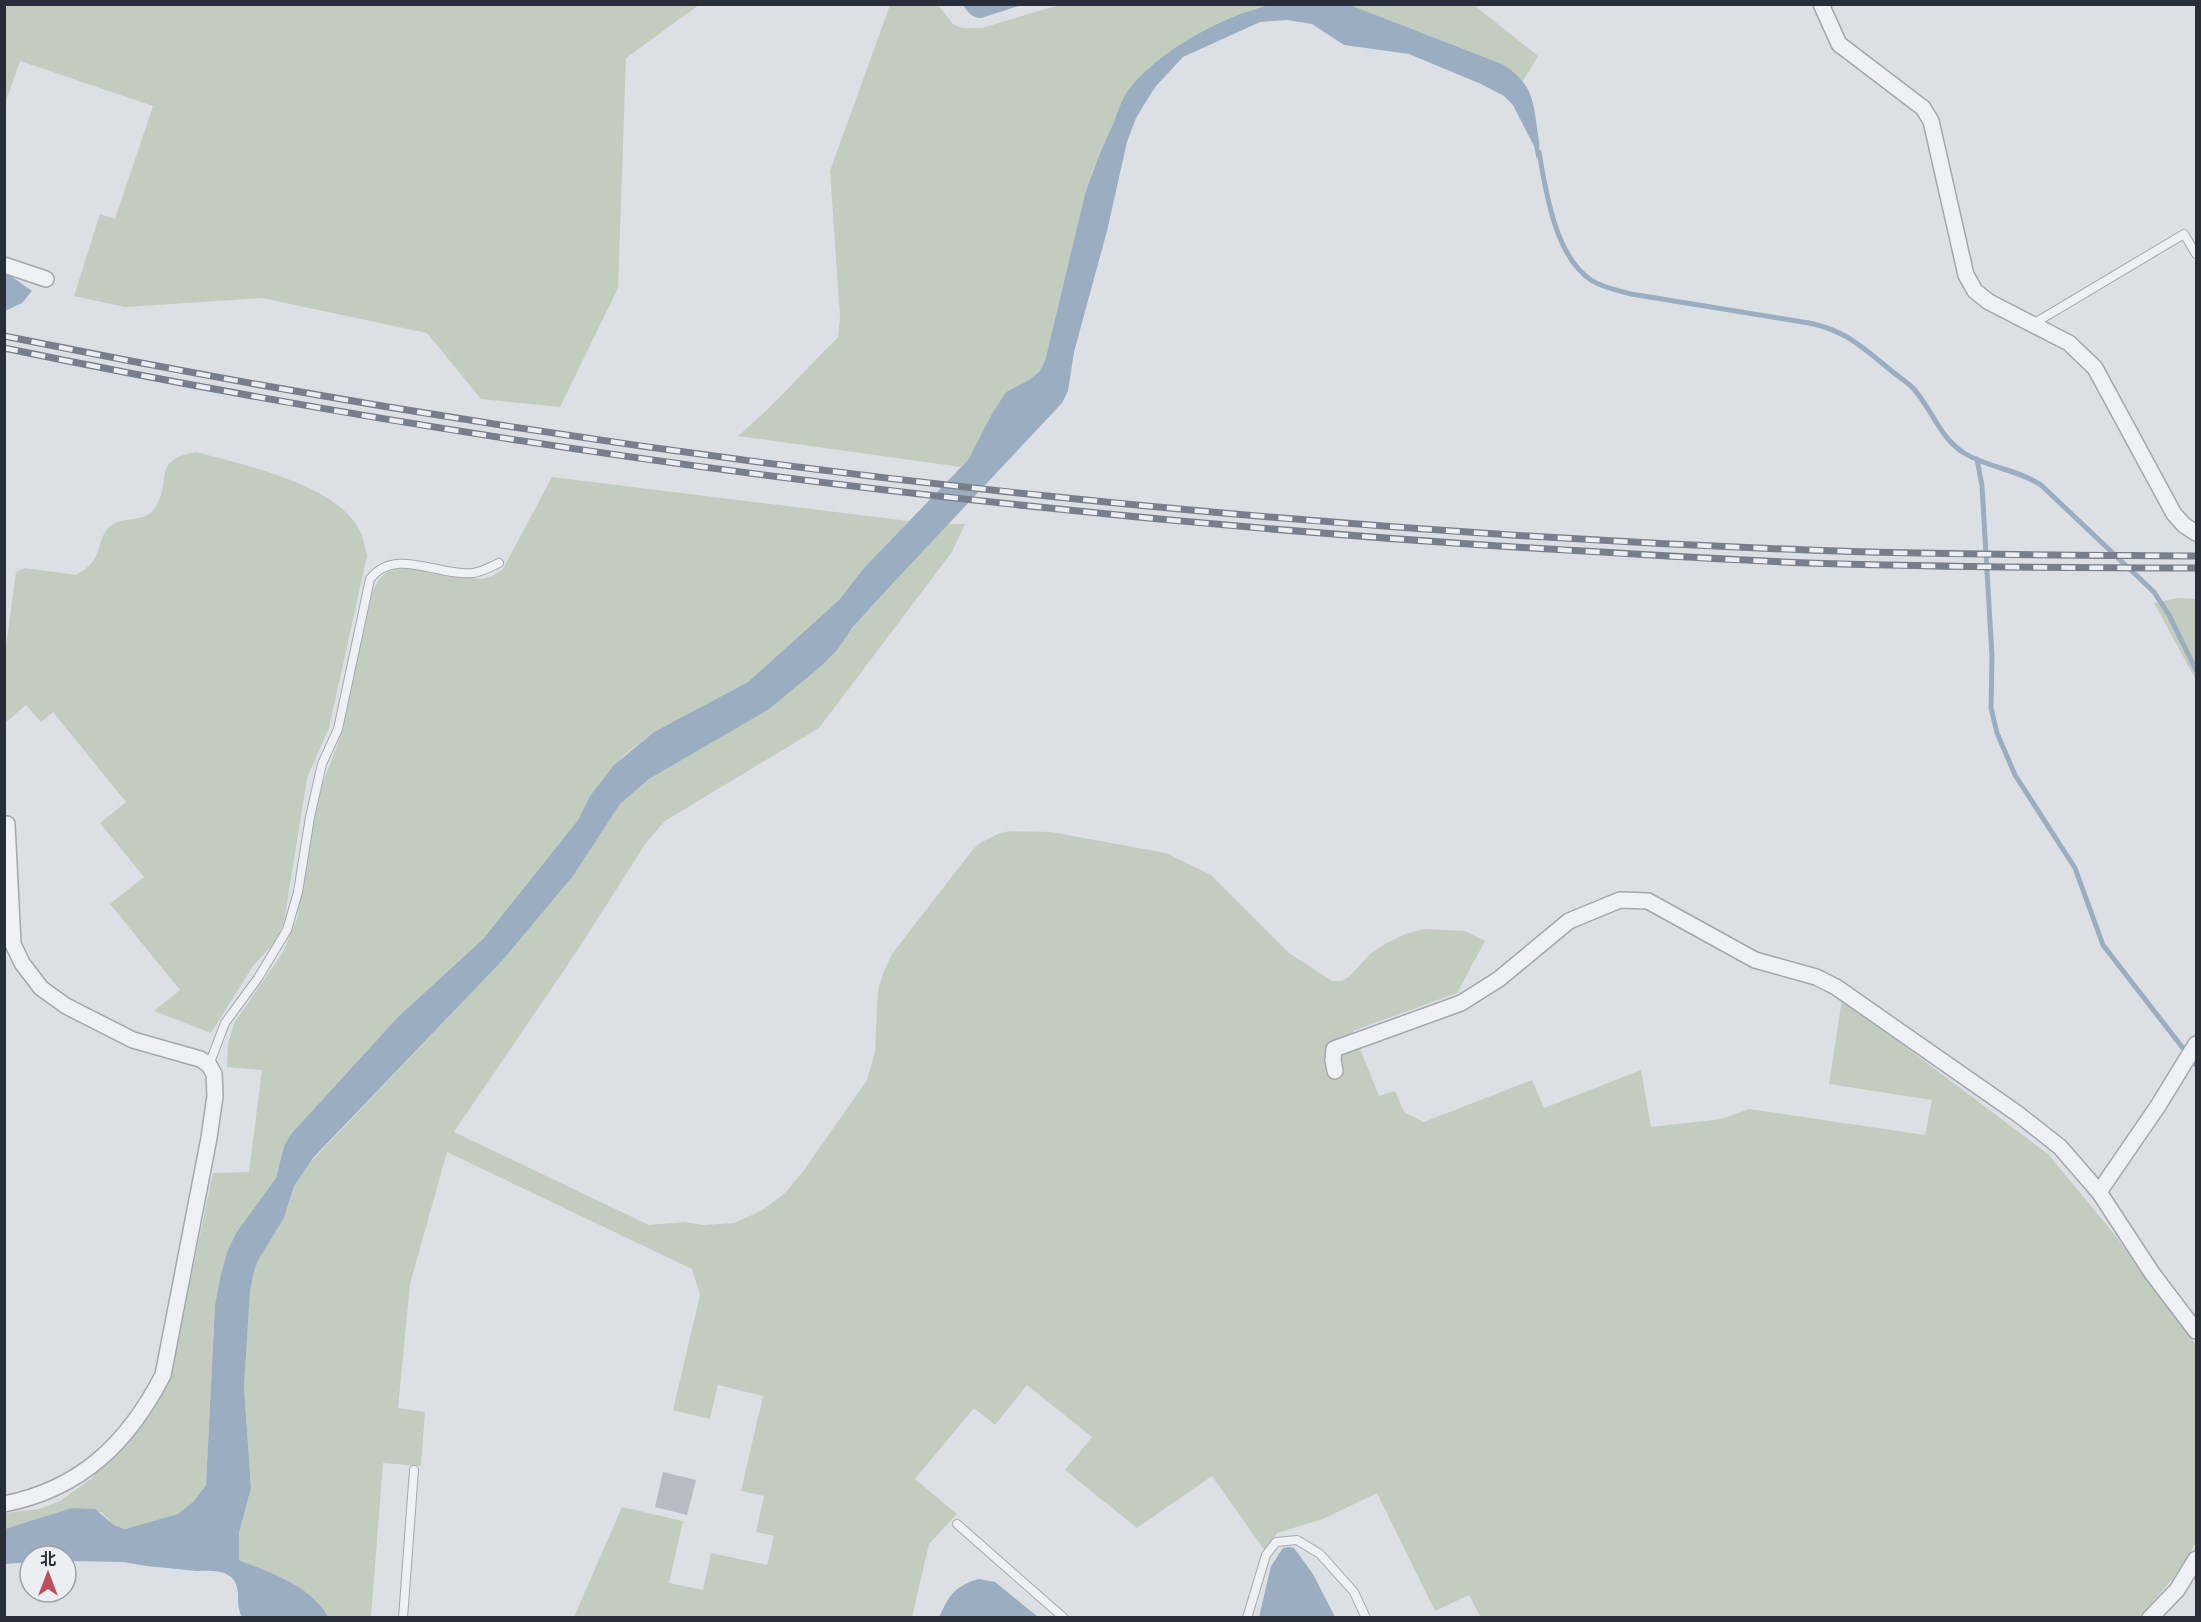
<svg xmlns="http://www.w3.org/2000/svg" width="2201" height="1622" font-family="'Varela Round','Noto Sans SC',sans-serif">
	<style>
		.green { fill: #c2cdbf }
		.water { fill: #9badc1 }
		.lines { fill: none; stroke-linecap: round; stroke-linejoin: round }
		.stream { stroke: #9badc1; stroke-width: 5 }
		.building { fill: #b7bcc4 }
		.lane-casing { stroke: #a2a7ae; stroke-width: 10 }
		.street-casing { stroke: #a2a7ae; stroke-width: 18 }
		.lane { stroke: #eff0f3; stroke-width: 8 }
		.street { stroke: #eff0f3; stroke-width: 15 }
		.rail-casing { stroke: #787f8c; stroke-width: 7 }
		.rail { stroke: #ebeef3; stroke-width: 4.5; stroke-dasharray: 14; stroke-linecap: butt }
	</style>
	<rect width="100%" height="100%" fill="#dce0e5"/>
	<g class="green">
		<polygon points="5,4 699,4 699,5 626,58 618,288 560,407 481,399 427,333 262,298 125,307 74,296 100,214 115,219 153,106 20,61 5,104"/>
		<polygon points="890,5 938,5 953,24 962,28 982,28 1059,5 1269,5 1256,8 1220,23 1186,41 1164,56 1093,169 1085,194 1045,361 1039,372 1029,380 1006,392 968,460 961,467 738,436 769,408 838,337 840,317 830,171"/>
		<polygon points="1350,5 1474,5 1538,56 1523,81 1502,64"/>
		<path d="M196,452c47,13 138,31 163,77 4,8 6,18 8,27l-38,172 -22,50 -23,145 -9,19 -22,24 -42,67 -57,-22 26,-21 -70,-86 34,-27 -44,-54 26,-21 -73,-90 -12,10 -15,-17 -22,19 1,-71 11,-81 9,-4 51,7c8,-5 16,-10 20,-19 4,-9 5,-21 13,-29 13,-12 34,-3 45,-18 20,-26 -5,-49 42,-57z"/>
		<path d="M552,477l357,44 -46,48 -24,31 -91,82 -94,50 -31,24 -33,40 -12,24 -95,119 -85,78 -107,117 -7,12 -8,32 -40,55 -9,19 -7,26 -5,27 -9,180 -12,16 -16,13 -53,15 -11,-4 -13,-13 -96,17v-16l34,-4 21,-8 32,-23 42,-49 28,-39 14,-40 37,-177 36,-1 13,-102 -35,-3 1,-23 6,-21 48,-69 15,-35 21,-123 22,-58 33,-148c9,-17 14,-21 34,-22l74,11 11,-3 11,-7z"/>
		<path d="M948,524h17l-13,28 -133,176 -154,93 -19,22 -71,111 -121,178 195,93 35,-3 20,3 30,-2 27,-12 24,-18 19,-23 63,-90 8,-28 3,-62 6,-19 8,-17 82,-106 8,-6 18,-9 10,-2 41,1 115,21 45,22 78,78 43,28h10l8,-5 20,-22 17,-11 18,-9 19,-5 41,2 20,10 -28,52 -104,38 26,65 16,-5 9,21 20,10 108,-42 12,28 97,-38 10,57 71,-8 27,-10 176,26 7,-35 -103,-16 13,-85 206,155 67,81 81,110v198l-22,34 -34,40 -659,1 -12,-23 -34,16 -58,-118 -54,26 -46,14 -12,18 -53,-75 -75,52 -72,-58 27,-33 -65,-52 -32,40 -21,-17 -59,71 42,35 -28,30 -17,73 -84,1 -1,-2 -22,2 -231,-1 48,-110 61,14 -14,62 34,7 8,-37 56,12 7,-29 -18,-4 8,-36 -23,-5 22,-95 -45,-11 -8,34 -37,-9 27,-115 -8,-26 -245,-117 -37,132 -12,124 27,4 -4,54 -38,-3 -12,154h-43c-17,-32 -58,-44 -89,-57v-27l12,-45 -7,-101 6,-96 4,-20 5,-12 25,-41 10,-32 10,-17 197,-207 72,-86 47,-72 29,-25 189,-130c31,-46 72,-85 110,-125z"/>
		<polygon points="2177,598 2196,599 2196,680 2154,603"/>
	</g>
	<g class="water">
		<path d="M963,5h59l-41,13c-9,0 -13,-6 -18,-13z"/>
		<path d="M1269,5h81l152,59c28,18 31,32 35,64 2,14 4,17 0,32l-3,-14 -21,-41 -9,-9 -23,-12 -72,-30 -65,-9 -32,-21 -25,-4 -27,2 -77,35 -26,28 -7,10 -14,23 -9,24 -20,89 -33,121 -6,39 -6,12 -183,195 -26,29 -15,22 -18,18 -51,42 -120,70 -29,25 -47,72 -72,86 -188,196 -19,28 -10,32 -25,41 -5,12 -4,20 -6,96 7,101 -12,45v27c31,13 72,25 89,57h-86c-4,-7 -4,-15 -4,-23 -1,-24 -22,-24 -41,-23l-51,-5 -23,-4 -57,-1v-5h-36v6l-25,2v-35l67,-21 23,1 19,16 11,4 53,-15 16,-13 12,-16 9,-180 5,-27 7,-26 9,-19 40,-55 8,-32 7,-12 107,-117 85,-78 95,-119 12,-24 24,-31 40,-33 94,-50 91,-82 24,-31 105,-109 24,-46 14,-22 23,-12 10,-8 6,-11 40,-167c8,-25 18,-48 29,-72 4,-10 7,-21 13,-30 29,-40 94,-75 142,-87z"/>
		<polygon points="5,272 32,291 22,303 5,311"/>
		<polygon points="1289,1547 1294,1548 1313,1574 1335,1617 1259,1617 1271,1566 1283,1548"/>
		<path d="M979,1579l16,3 43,35h-99c10,-21 15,-31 40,-38z"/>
	</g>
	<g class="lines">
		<g class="stream">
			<path d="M1539,152c7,40 16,104 52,128 12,8 26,10 40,14l178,29c35,7 52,23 79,45 8,7 18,13 25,20 19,21 26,49 51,65 24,15 53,16 77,32l113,107 15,23 27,55"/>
			<polyline points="1977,459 1982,486 1992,656 1991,708 1997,733 2015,775 2075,868 2103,945 2196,1065"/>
		</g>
	</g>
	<polygon class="building" points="663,1472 696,1480 687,1515 655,1507"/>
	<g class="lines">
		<defs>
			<g id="lane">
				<polyline points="2033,324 2184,234 2196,254"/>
				<path d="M209,1065l16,-42 33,-45 29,-48 11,-38 12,-75 12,-53 16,-35 32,-150c25,-33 69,-2 103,-6 9,-1 17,-6 26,-10"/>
				<polyline points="957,1524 1064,1618"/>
				<polyline points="403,1618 414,1470"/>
				<polyline points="1247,1618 1266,1555 1276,1542 1297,1540 1320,1554 1354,1592 1366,1618"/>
			</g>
			<g id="street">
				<polyline points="1821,4 1839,44 1923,108 1931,121 1966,275 1975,291 1989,302 2069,343 2095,368 2174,514 2184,525 2196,533"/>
				<polyline points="4,265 46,279"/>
				<polyline points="1335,1071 1333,1060 1334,1049 1461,1003 1499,979 1569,921 1620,900 1648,901 1755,960 1816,977 1836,987 2018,1114 2060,1147 2099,1192 2152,1273 2196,1331"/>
				<polyline points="2099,1192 2158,1106 2196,1044"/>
				<path d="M4,1504c77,-15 124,-61 159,-129l46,-237 6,-42 -1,-22 -5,-9 -9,-6 -67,-19 -67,-34 -25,-18 -19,-25 -9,-19 -6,-120"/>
				<polyline points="2150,1618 2177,1590 2196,1559"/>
			</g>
		</defs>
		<use href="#lane" class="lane-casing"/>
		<use href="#street" class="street-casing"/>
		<use href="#lane" class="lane"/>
		<use href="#street" class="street"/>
		<defs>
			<g id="rail">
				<path d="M4,336c594,121 1199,191 1804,214 130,5 259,5 388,6"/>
				<path d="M4,348c493,102 993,165 1494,198 104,6 207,13 310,17 130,4 259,5 388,5"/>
			</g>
		</defs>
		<use href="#rail" class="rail-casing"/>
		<use href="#rail" class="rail"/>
	</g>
	<rect width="2201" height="1622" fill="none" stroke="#282e39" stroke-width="12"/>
	<g transform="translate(48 1574)"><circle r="28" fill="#ebeef3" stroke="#9da1a9" stroke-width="1.5"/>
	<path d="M0-4.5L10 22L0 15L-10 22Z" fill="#bd4e5e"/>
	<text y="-9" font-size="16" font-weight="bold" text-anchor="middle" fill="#282e39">北</text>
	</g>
</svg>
